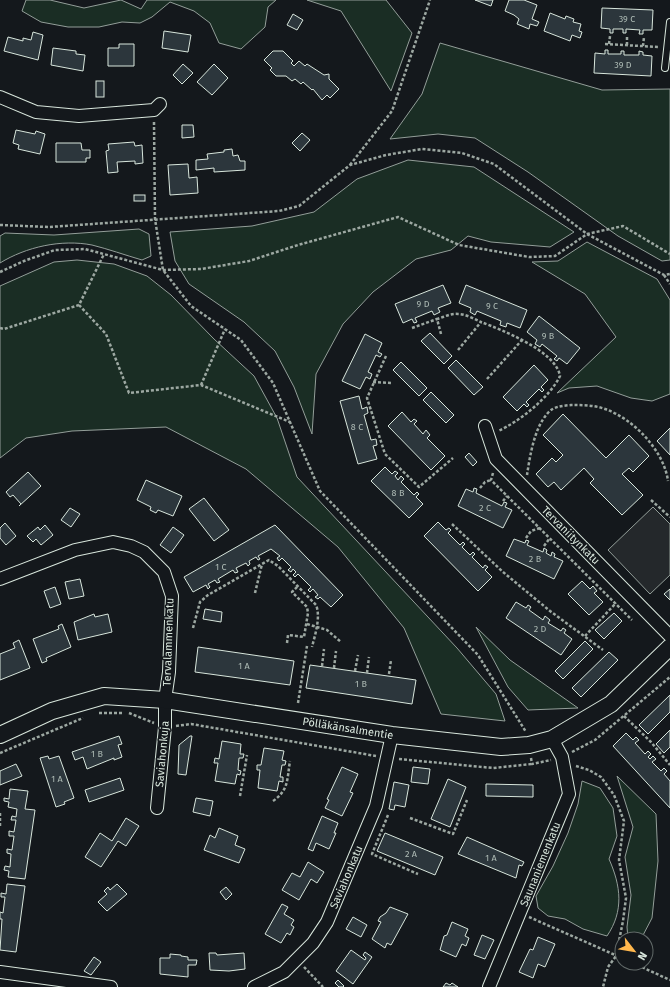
<svg xmlns="http://www.w3.org/2000/svg" width="670" height="987" font-family="'Fira Sans',sans-serif">
	<style>
		.green { fill: #1a2d24; stroke: #939e99 }
		.parking { fill: #24282b; stroke: #939e99 }
		.building { fill: #2c363c; stroke: #d8e6dc }
		.lines { fill: none; stroke-linecap: round; stroke-linejoin: round }
		.lane-casing { stroke: #d8e6dc; stroke-width: 8 }
		.street-casing { stroke: #d8e6dc; stroke-width: 14 }
		.secondary-casing { stroke: #d8e6dc; stroke-width: 18 }
		.path { stroke: #9da8a2; stroke-width: 2.5; stroke-dasharray: 3 2; stroke-linecap: butt }
		.lane { stroke: #14181c; stroke-width: 6 }
		.street { stroke: #14181c; stroke-width: 12 }
		.secondary { stroke: #14181c; stroke-width: 16 }
		.labels { text-anchor: middle; stroke-width: 3; stroke-linejoin: round; paint-order: stroke }
		.number-label { font-size: 9px; fill: #adbab4 }
		.street-label { font-size: 11px; fill: #d8e6dc; stroke: #14181c }
	</style>
	<rect width="100%" height="100%" fill="#14181c"/>
	<g class="green">
		<polygon points="26,0 50,0 84,8 121,0 141,9 147,0 276,0 268,7 265,27 241,49 219,43 210,23 194,11 170,2 152,17 140,23 122,22 99,27 68,27 41,22 22,11"/>
		<polygon points="307,0 386,0 412,33 391,91 341,11"/>
		<polygon points="440,43 602,90 670,89 670,260 662,261 618,236 528,172 475,138 438,134 390,139 422,94"/>
		<polygon points="408,160 474,167 574,232 550,247 491,242 468,236 451,250 416,259 373,292 343,324 316,374 312,434 294,387 275,351 244,322 189,284 175,261 170,232 252,226 314,212 357,179"/>
		<path d="M139,229l10,5 2,22 -9,4c-17,-5 -34,-11 -50,-15 -31,-6 -66,2 -92,18v-27l5,-3 49,2z"/>
		<polygon points="587,242 657,279 670,300 670,394 652,401 631,398 597,386 569,388 557,393 616,337 585,294 532,262 558,261"/>
		<polygon points="77,260 114,264 147,276 171,295 214,339 254,376 277,418 297,477 457,648 496,694 505,721 441,714 404,628 338,547 246,469 166,427 72,431 26,438 0,458 0,286 54,262"/>
		<polygon points="476,627 510,660 578,708 528,710 508,687"/>
		<polygon points="617,776 656,814 658,861 652,918 641,939 628,939 627,927 631,895 625,857 633,827"/>
		<path d="M582,781l18,7 13,20 4,28 -8,23c12,27 15,52 -2,77l-24,-7 -18,-10 -17,-3 -10,-8 -2,-12 17,-30 15,-33 10,-29z"/>
	</g>
	<polygon class="parking" points="653,507 670,524 670,575 650,594 608,550"/>
	<g class="building">
		<polygon points="475,0 493,0 491,6"/>
		<polygon points="509,0 524,0 537,5 532,19 539,22 537,26 530,24 529,29 517,24 519,19 514,15 505,11"/>
		<polygon points="602,8 653,10 652,30 643,30 643,34 639,34 640,30 626,29 626,33 623,33 623,29 613,29 613,33 610,33 610,29 601,28"/>
		<polygon points="550,13 565,19 566,16 574,19 573,22 581,24 579,31 582,32 580,38 572,35 570,41 544,31"/>
		<polygon points="293,14 303,20 297,30 287,25"/>
		<polygon points="164,31 191,35 188,52 162,48"/>
		<polygon points="33,32 43,35 38,60 4,51 8,37 23,41 23,38 31,40"/>
		<polygon points="119,44 134,44 134,66 108,66 108,48 119,48"/>
		<polygon points="53,48 76,51 76,54 85,55 83,71 51,65"/>
		<polygon points="605,50 608,50 608,54 621,54 621,51 624,51 624,55 639,55 639,51 643,52 643,55 652,56 651,76 594,73 595,53 605,54"/>
		<polygon points="273,51 283,51 293,61 291,63 294,66 299,61 305,66 307,64 324,75 329,74 329,79 339,89 330,98 327,95 322,100 313,89 312,90 303,82 301,84 295,79 292,81 286,76 276,76 270,70 272,68 264,60"/>
		<polygon points="183,64 193,73 182,84 173,75"/>
		<polygon points="214,64 228,78 212,95 197,82"/>
		<rect x="96" y="81" width="8" height="16"/>
		<polygon points="182,125 193,125 194,137 182,138"/>
		<polygon points="16,130 35,134 36,131 45,134 40,154 18,149 19,145 13,143"/>
		<polygon points="302,133 310,140 300,151 292,143"/>
		<polygon points="134,142 135,146 142,145 143,163 135,164 135,161 117,162 118,172 108,173 106,151 109,150 108,144"/>
		<polygon points="56,143 81,143 82,150 90,150 90,158 86,158 86,162 56,162"/>
		<polygon points="232,149 233,156 238,155 240,161 245,161 245,170 214,172 214,168 196,170 196,160 208,159 207,154 224,152 224,150"/>
		<polygon points="188,164 189,178 197,177 198,193 170,195 168,165"/>
		<rect x="134" y="195" width="11" height="6"/>
		<polygon points="443,285 451,303 438,308 440,312 434,315 432,311 415,318 417,322 414,323 412,319 403,323 395,304"/>
		<polygon points="466,285 527,310 520,328 507,323 506,327 500,325 501,321 477,311 475,315 470,312 471,308 459,303"/>
		<polygon points="539,316 580,348 567,364 559,358 557,361 554,359 557,356 542,344 540,347 535,344 537,340 527,332"/>
		<polygon points="430,333 452,356 444,364 421,341"/>
		<polygon points="365,334 382,343 378,352 382,354 380,357 376,355 368,372 372,374 370,379 366,377 360,389 342,381"/>
		<polygon points="456,360 483,387 474,395 448,368"/>
		<polygon points="401,362 427,388 419,396 393,370"/>
		<polygon points="534,365 548,380 541,387 544,390 542,392 539,389 526,402 529,405 527,407 524,404 517,411 503,397"/>
		<polygon points="431,392 454,415 446,423 423,400"/>
		<polygon points="359,396 362,409 367,407 368,413 364,415 371,440 376,439 377,445 373,446 377,459 358,464 340,401"/>
		<polygon points="402,412 411,422 414,419 417,421 414,424 423,434 426,430 430,435 427,438 445,456 431,470 388,426"/>
		<polygon points="563,414 606,458 629,435 649,456 633,472 629,468 622,474 643,495 622,515 590,483 594,479 584,468 561,490 554,482 548,487 536,474 552,458 556,462 563,455 543,435"/>
		<polygon points="670,428 670,455 657,441"/>
		<polygon points="469,453 477,462 473,466 465,457"/>
		<polygon points="385,467 392,474 395,471 398,473 395,476 398,480 401,476 404,479 401,482 414,495 417,492 419,494 416,497 423,504 409,518 371,481"/>
		<polygon points="28,472 41,486 19,506 21,504 13,495 10,497 6,492"/>
		<polygon points="146,480 182,496 173,516 158,510 156,513 150,510 151,507 137,500"/>
		<polygon points="474,488 477,489 476,493 502,506 504,502 507,503 505,507 512,510 503,528 458,506 466,489 473,492"/>
		<polygon points="204,498 229,530 214,541 189,509"/>
		<polygon points="70,508 80,514 71,527 61,520"/>
		<polygon points="438,522 446,530 449,528 451,530 448,533 460,545 463,542 465,544 462,547 470,555 473,552 475,554 472,557 483,568 485,565 488,567 485,570 492,577 478,591 424,536"/>
		<polygon points="5,523 16,536 6,545 0,538 0,528"/>
		<polygon points="45,525 53,535 41,545 36,539 33,542 27,536 38,527 40,530"/>
		<polygon points="275,525 343,595 331,607 320,597 318,599 315,597 318,595 313,589 310,592 308,590 311,587 298,574 295,577 293,575 296,572 293,569 291,572 288,570 291,567 282,558 279,561 277,558 280,556 271,549 258,556 260,559 258,560 256,557 249,561 250,564 248,566 246,563 236,568 238,572 235,573 233,570 218,579 220,582 217,583 215,580 208,584 210,587 208,589 206,585 193,592 184,577"/>
		<polygon points="173,527 184,535 171,553 160,545"/>
		<polygon points="514,539 525,543 526,540 529,541 527,545 543,552 544,548 547,550 546,553 551,556 552,552 555,554 554,557 563,561 554,579 506,556"/>
		<polygon points="80,579 84,596 69,599 65,582"/>
		<polygon points="582,581 590,589 593,586 597,591 594,593 603,602 589,615 568,594"/>
		<polygon points="55,587 61,604 50,608 44,591"/>
		<polygon points="670,589 670,600 664,594"/>
		<polygon points="516,602 526,608 528,605 531,607 529,610 543,620 545,616 550,620 548,623 561,631 563,628 566,630 564,633 572,639 561,655 506,618"/>
		<polygon points="205,609 222,612 221,622 203,619"/>
		<polygon points="614,613 622,621 604,639 595,630"/>
		<polygon points="94,614 95,617 108,614 112,632 78,640 74,622"/>
		<polygon points="62,624 71,647 46,658 47,661 42,663 33,639 59,629 58,626"/>
		<polygon points="19,640 30,668 0,680 0,654 15,648 13,643"/>
		<polygon points="585,641 593,649 563,679 555,671"/>
		<polygon points="198,647 294,661 290,685 195,672"/>
		<polygon points="609,652 618,660 581,697 572,688"/>
		<polygon points="310,665 416,680 412,704 306,688"/>
		<polygon points="670,695 670,712 648,734 639,725"/>
		<polygon points="670,730 670,747 664,753 656,744"/>
		<polygon points="626,733 633,740 636,737 639,740 635,743 645,754 648,751 651,754 648,757 650,759 653,756 656,759 652,762 661,771 664,768 667,771 664,774 670,781 670,808 613,746"/>
		<polygon points="119,736 122,744 118,745 122,757 114,760 114,758 87,769 83,757 75,760 72,752"/>
		<polygon points="190,736 192,736 186,775 178,774 179,745"/>
		<polygon points="222,741 241,744 240,754 244,754 243,758 239,758 238,770 241,771 240,775 237,774 235,784 215,781 218,763 214,763 215,758 219,759"/>
		<polygon points="264,748 284,751 282,760 286,761 285,765 282,765 280,777 283,777 283,782 279,781 277,791 258,788 260,770 257,770 257,765 261,765"/>
		<polygon points="48,756 49,759 59,756 74,798 64,802 65,804 56,807 40,758"/>
		<polygon points="16,764 22,776 0,785 0,771"/>
		<polygon points="342,767 358,774 350,792 353,793 342,816 325,808 329,800 327,799"/>
		<polygon points="413,767 430,769 428,784 411,782"/>
		<polygon points="120,778 124,790 89,802 85,790"/>
		<polygon points="448,779 466,787 450,827 431,819"/>
		<polygon points="394,782 409,785 405,807 395,805 394,810 389,809"/>
		<polygon points="486,784 533,785 533,797 486,796"/>
		<polygon points="10,789 28,791 25,809 35,810 25,879 8,877 9,871 4,870 5,866 10,867 11,854 7,853 7,849 12,850 14,836 9,836 9,831 14,832 16,820 11,820 12,816 16,817 17,809 8,807 9,802 4,801 4,798 9,799"/>
		<polygon points="196,798 213,801 210,816 193,812"/>
		<polygon points="322,816 338,823 334,833 336,833 329,849 316,843 313,851 308,849"/>
		<polygon points="126,818 139,826 126,846 118,841 101,867 85,857 100,833 112,841"/>
		<polygon points="219,828 238,836 235,845 245,849 239,863 204,850 210,835 215,838"/>
		<polygon points="385,833 443,857 435,875 377,851"/>
		<polygon points="467,837 524,862 522,866 519,865 516,878 458,854"/>
		<polygon points="308,862 324,872 317,883 311,879 299,900 282,890 292,873 300,877"/>
		<polygon points="7,884 25,886 16,952 0,950 2,919 0,919 0,912 3,913 5,897 1,897 1,893 6,894"/>
		<polygon points="117,884 127,894 107,911 98,902 107,894 104,891 108,887 110,890"/>
		<polygon points="226,887 232,894 226,900 220,892"/>
		<polygon points="282,904 288,907 284,914 294,920 291,925 294,927 290,935 287,933 281,943 265,934"/>
		<polygon points="390,907 408,914 391,945 387,943 385,948 372,939 381,922 378,921 380,917 386,913"/>
		<polygon points="353,917 367,925 361,937 346,929"/>
		<polygon points="452,922 468,929 465,936 469,938 466,946 462,944 456,957 440,950 444,936 447,935"/>
		<polygon points="482,935 494,940 485,959 474,955"/>
		<polygon points="538,937 555,944 545,967 538,964 533,978 519,972 530,949 533,950"/>
		<polygon points="351,950 365,960 366,958 363,955 365,952 372,957 353,984 336,971"/>
		<polygon points="209,953 216,953 217,955 244,953 245,969 229,971 210,970"/>
		<polygon points="170,954 181,955 181,956 188,957 188,960 197,960 196,965 188,965 188,977 160,974 160,958 170,958"/>
		<polygon points="94,957 101,962 91,975 84,971"/>
		<polygon points="338,980 344,986 343,987 339,987 335,983"/>
		<polygon points="446,983 450,985 452,983 458,987 443,987"/>
	</g>
	<g class="lines">
		<defs>
			<polyline id="lane" points="665,68 670,22"/>
			<g id="street">
				<polyline points="0,97 36,112 79,116 154,110 160,104"/>
				<polyline points="485,426 496,459 670,636"/>
				<polyline points="0,579 75,550 113,542 131,546 144,552 164,572 172,596 169,672 165,700 165,727 157,808"/>
				<polyline points="0,972 111,987"/>
				<polyline points="254,987 284,972 313,943 327,922 376,806 392,735"/>
				<polyline points="489,987 569,794 562,757 552,739"/>
			</g>
			<polyline id="secondary" points="0,735 52,711 104,696 165,700 392,735 501,747 529,745 552,739 611,704 670,647"/>
		</defs>
		<use href="#lane" class="lane-casing"/>
		<use href="#street" class="street-casing"/>
		<use href="#secondary" class="secondary-casing"/>
		<g class="path">
			<polyline points="605,44 659,47"/>
			<polyline points="609,44 610,36"/>
			<polyline points="627,45 627,36"/>
			<polyline points="643,46 644,37"/>
			<polyline points="154,122 155,219 163,270 191,306 241,340 273,383 320,491 478,655 526,732"/>
			<polyline points="350,165 392,111 430,0"/>
			<polyline points="0,225 49,227 279,211 299,206 350,165 386,155 422,149 462,153 494,164 587,234 664,275 670,274"/>
			<polyline points="0,272 24,261 55,250 85,249 163,270 201,269 249,261 298,245 398,217 459,245 529,257 555,256 587,234 623,226 670,254"/>
			<polyline points="664,275 670,284"/>
			<polyline points="79,305 106,334 129,393 201,385 290,422"/>
			<polyline points="0,328 4,329 79,305 104,254"/>
			<polyline points="412,328 437,319"/>
			<path d="M441,334l-4,-15c7,-2 14,-6 21,-5 8,0 16,5 23,8 21,8 75,29 79,54 -10,21 -41,46 -62,55"/>
			<polyline points="458,350 481,322"/>
			<polyline points="386,356 367,398 385,454 419,487 453,458"/>
			<polyline points="487,379 522,340"/>
			<polyline points="373,382 391,383"/>
			<polyline points="201,385 225,329"/>
			<polyline points="493,473 491,480 632,620"/>
			<path d="M527,475c3,-19 7,-46 20,-61 6,-8 15,-8 24,-9 11,0 23,0 34,4 29,10 59,42 63,72"/>
			<polyline points="480,488 485,482 491,480"/>
			<polyline points="651,500 670,517"/>
			<polyline points="503,501 507,496"/>
			<polyline points="452,524 503,572 550,611 603,650"/>
			<polyline points="526,538 531,531 540,528"/>
			<polyline points="544,546 550,538"/>
			<polyline points="255,593 262,564"/>
			<polyline points="307,624 327,630 341,642"/>
			<path d="M193,628l7,-26 8,-7 61,-35 9,6 38,39c5,12 -1,30 -4,42"/>
			<polyline points="585,636 616,603"/>
			<polyline points="287,643 288,635 304,637 308,613 307,607 292,592 298,586"/>
			<polyline points="322,666 324,649"/>
			<polyline points="334,668 336,651"/>
			<polyline points="355,671 358,655"/>
			<polyline points="367,673 369,657"/>
			<polyline points="389,674 391,660"/>
			<polyline points="298,703 307,646"/>
			<polyline points="99,713 124,713"/>
			<polyline points="129,713 154,723"/>
			<polyline points="624,716 651,742 670,765"/>
			<polyline points="176,726 191,724 376,756"/>
			<polyline points="572,752 595,740 670,677"/>
			<polyline points="0,753 83,718"/>
			<polyline points="531,758 532,764 551,760"/>
			<polyline points="399,759 493,768 532,764"/>
			<polyline points="576,766 589,770 601,777 614,795 624,821 619,860 626,898 623,921 616,956 608,967 603,987"/>
			<polyline points="240,796 247,755"/>
			<path d="M273,801c16,-11 14,-22 17,-40"/>
			<polyline points="0,813 0,826"/>
			<polyline points="388,815 372,854 418,874"/>
			<polyline points="410,818 453,834 467,800"/>
			<polyline points="529,917 622,958"/>
			<polyline points="633,963 670,980"/>
			<polyline points="304,967 323,987"/>
		</g>
		<use href="#lane" class="lane"/>
		<use href="#street" class="street"/>
		<use href="#secondary" class="secondary"/>
	</g>
	<g class="labels">
		<g class="number-label">
			<text x="627" y="22">39 C</text>
			<text x="623" y="68">39 D</text>
			<text x="423" y="307">9 D</text>
			<text x="492" y="309">9 C</text>
			<text x="548" y="339">9 B</text>
			<text x="357" y="430">8 C</text>
			<text x="398" y="496">8 B</text>
			<text x="485" y="511">2 C</text>
			<text x="535" y="562">2 B</text>
			<text x="221" y="570">1 C</text>
			<text x="540" y="632">2 D</text>
			<text x="244" y="669">1 A</text>
			<text x="361" y="687">1 B</text>
			<text x="97" y="757">1 B</text>
			<text x="57" y="782">1 A</text>
			<text x="411" y="857">2 A</text>
			<text x="491" y="861">1 A</text>
		</g>
		<g class="street-label">
			<text transform="translate(571 535) rotate(45)" y="4">Tervaniitynkatu</text>
			<text transform="translate(168 642) rotate(-88)" y="4">Tervalammenkatu</text>
			<text transform="translate(348 728) rotate(9)" y="4">Pölläkänsalmentie</text>
			<text transform="translate(162 754) rotate(-85)" y="4">Saviahonkuja</text>
			<text transform="translate(540 864) rotate(-68)" y="4">Saunaniemenkatu</text>
			<text transform="translate(346 877) rotate(-67)" y="4">Saviahonkatu</text>
		</g>
	</g>
	<g transform="translate(634 951) rotate(121)"><circle r="19" fill="#14181c" stroke="#626a69"/>
	<path d="M0-3L7 15L0 10L-7 15Z" fill="#ffb74d"/>
	<text y="-6" font-size="11" font-weight="bold" text-anchor="middle" fill="#d8e6dc">N</text>
	</g>
</svg>
